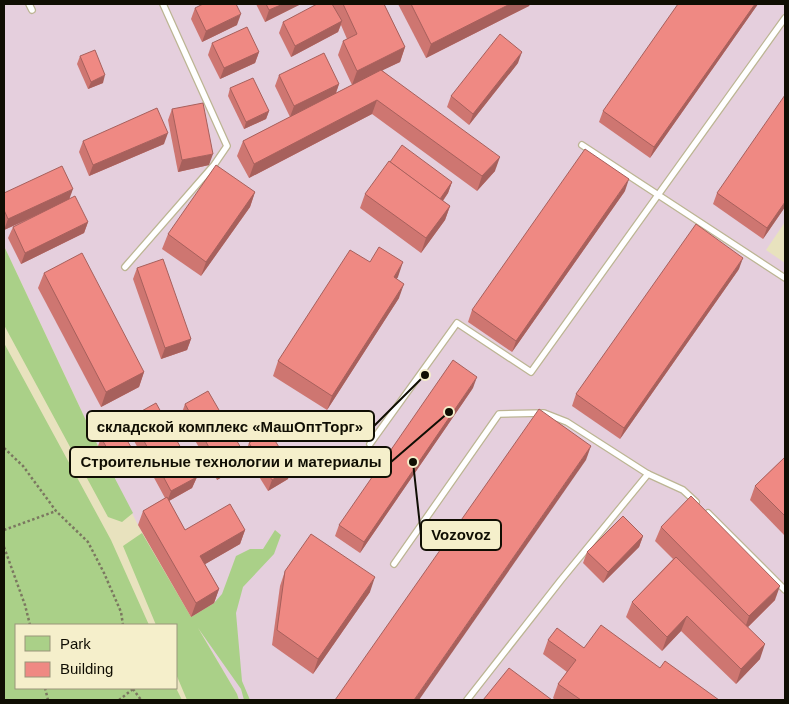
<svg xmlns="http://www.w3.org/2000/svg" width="789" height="704" font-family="Helvetica,sans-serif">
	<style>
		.industrial { fill: #e5cfdd }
		.green { fill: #aad088 }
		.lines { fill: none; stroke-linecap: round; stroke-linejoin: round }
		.lane-casing { stroke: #bcb593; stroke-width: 8 }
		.path { stroke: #7b7760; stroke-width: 2.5; stroke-dasharray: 2.5 2.5; stroke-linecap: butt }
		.lane { stroke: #fff; stroke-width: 5.5 }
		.wall { fill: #ce7671 }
		.shaded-wall { fill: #a7605c }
		.building { fill: #ef8983; stroke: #a7605c }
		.leader { fill: none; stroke: #100e03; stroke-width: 2 }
		.callout-dot { fill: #100e03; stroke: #f5efcb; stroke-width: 2 }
		.callout { fill: #f5efcb; stroke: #100e03; stroke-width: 2 }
		.callout-label { font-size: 15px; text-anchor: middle; font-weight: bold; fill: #100e03 }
	</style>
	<rect width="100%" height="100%" fill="#e8e2be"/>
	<polygon class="industrial" points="4,4 785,4 785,222 766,250 785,263 785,700 239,700 237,694 138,525 98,446 4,246"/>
	<g class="green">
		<polygon points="4,246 98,446 133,513 122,522 108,517 4,325"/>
		<polygon points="4,343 111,540 149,625 16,625 16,688 176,688 182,700 4,700"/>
		<polygon points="275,530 281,535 274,554 243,587 236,613 242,681 250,700 244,700 241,689 198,628 237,694 239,700 187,700 176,674 176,625 156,625 123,546 142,533 191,617 214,603 222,594 236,556 250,549 263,549"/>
	</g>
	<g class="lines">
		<defs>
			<g id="lane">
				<polyline points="29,4 32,10"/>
				<polyline points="582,145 785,278"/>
				<polyline points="125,267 214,165 227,146 163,4"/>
				<polyline points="370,444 457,323 531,372 785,18"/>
				<polyline points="708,513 785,590"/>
				<polyline points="394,564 499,414 544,413 567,422 648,474 683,490 696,502"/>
				<polyline points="467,700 561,580 648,474"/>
			</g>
		</defs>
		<use href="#lane" class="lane-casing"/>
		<g class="path">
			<polyline points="4,448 23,466 56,511 88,542 104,573 121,612 123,625"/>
			<polyline points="4,530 56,511"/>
			<polyline points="4,547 25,605 30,625"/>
			<polyline points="45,688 48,700"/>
			<polyline points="133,689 141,700"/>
			<polyline points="119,700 133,689"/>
		</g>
		<use href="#lane" class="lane"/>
	</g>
	<g class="wall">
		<polygon points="256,4 301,4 265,22"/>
		<polygon points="333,4 384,4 405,47 400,62 382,70 495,171 477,191 372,114 249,178 237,156 243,141 290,117 275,86 279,75 339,84 336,93 352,85 338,55 343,41 347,39 341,25 338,32 291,57 279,33 283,22"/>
		<polygon points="398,4 530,4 529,6 426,58"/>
		<polygon points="758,4 650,158 599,122 603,111"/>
		<polygon points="195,8 237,25 202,42 191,19"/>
		<polygon points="212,43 259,52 255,63 220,79 208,55"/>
		<polygon points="80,56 103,83 88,89 77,64"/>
		<polygon points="518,63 469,125 447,107 451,96"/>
		<polygon points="230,88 269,111 266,119 244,129 228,96"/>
		<polygon points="172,109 209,165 178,172 168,120"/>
		<polygon points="83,141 164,144 89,176 79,152"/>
		<polygon points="452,182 448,193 443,201 450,206 445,220 421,253 360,208 365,194"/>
		<polygon points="625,191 512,352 468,322 472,310"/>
		<polygon points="255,192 250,207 201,276 162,249 168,234"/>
		<polygon points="4,193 69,200 88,222 84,233 21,264 8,238 13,227 41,214 4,230"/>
		<polygon points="717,193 785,207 763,239 713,204"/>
		<polygon points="370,262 398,277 396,279 399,298 327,410 273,376 278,361"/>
		<polygon points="137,268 191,339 187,350 161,359 133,279"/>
		<polygon points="739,269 620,439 572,406 576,394"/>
		<polygon points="44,273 144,372 139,387 101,407 38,288"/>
		<polygon points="473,388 360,553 335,536 339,525"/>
		<polygon points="185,404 245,455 240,466 217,480 181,415"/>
		<polygon points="131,417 197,477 192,488 169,501 185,530 245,530 240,544 205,564 219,589 214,603 191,617 138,525 143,511 165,498 127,428"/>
		<polygon points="101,438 137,457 134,465 116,475 98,446"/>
		<polygon points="249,443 288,479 268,491 245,454"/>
		<polygon points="785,457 785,536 750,500 755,486"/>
		<polygon points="661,527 775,600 748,627 760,659 736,684 681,631 662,651 626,617 632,602 673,559 655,541"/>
		<polygon points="643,536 639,547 603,583 583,563 587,552"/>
		<polygon points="285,571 370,592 313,674 272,645 280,586"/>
		<polygon points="548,640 584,648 660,668 719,700 555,700 553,698 558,684 567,672 543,654"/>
	</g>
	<g class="shaded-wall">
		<polygon points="283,4 301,4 265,22 269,10"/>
		<polygon points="510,4 530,4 529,6 426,58 431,44"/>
		<polygon points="755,4 758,4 650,158 654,147"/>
		<polygon points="241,14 237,25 202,42 206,31"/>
		<polygon points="342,21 338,32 291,57 295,46"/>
		<polygon points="405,47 400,62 352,85 357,71"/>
		<polygon points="259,52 255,63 220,79 224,68"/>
		<polygon points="522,52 518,63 469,125 473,114"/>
		<polygon points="105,75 103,83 88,89 91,82"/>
		<polygon points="339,84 335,95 290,117 294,106"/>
		<polygon points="377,100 372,114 249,178 254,164"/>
		<polygon points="269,111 266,119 244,129 246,122"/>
		<polygon points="168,133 164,144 89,176 93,165"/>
		<polygon points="213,154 209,165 178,172 182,160"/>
		<polygon points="500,157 495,171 477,191 482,176"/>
		<polygon points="629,179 625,191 512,352 516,341"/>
		<polygon points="452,182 448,193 434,213 438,202"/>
		<polygon points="73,189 69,200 4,230 8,219"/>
		<polygon points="255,192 250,207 201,276 206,262"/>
		<polygon points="785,202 785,207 763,239 767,228"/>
		<polygon points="450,206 445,220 421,253 426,238"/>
		<polygon points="88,222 84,233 21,264 25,253"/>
		<polygon points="743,258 739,269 620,439 624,428"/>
		<polygon points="403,262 398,277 388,291 394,277"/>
		<polygon points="404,284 399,298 327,410 332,396"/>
		<polygon points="191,339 187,350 161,359 165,348"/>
		<polygon points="144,372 139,387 101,407 106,392"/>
		<polygon points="477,377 473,388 360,553 364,542"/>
		<polygon points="591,446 586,460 419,700 414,700"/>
		<polygon points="245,455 240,466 217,480 221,469"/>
		<polygon points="137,457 134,465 116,475 119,468"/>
		<polygon points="292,468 288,479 268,491 272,480"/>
		<polygon points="197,477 192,488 167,502 171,491"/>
		<polygon points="245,530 240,544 195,570 200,556"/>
		<polygon points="643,536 639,547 603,583 608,572"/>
		<polygon points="375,577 370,592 313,674 318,659"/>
		<polygon points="780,586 775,600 744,631 749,616"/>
		<polygon points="219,589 214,603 191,617 196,603"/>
		<polygon points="687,616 681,631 662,651 667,637"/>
		<polygon points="765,644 760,659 736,684 741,669"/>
	</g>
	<g class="building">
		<polygon points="203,4 236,4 241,14 206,31 195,8"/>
		<polygon points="266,4 283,4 269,10"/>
		<polygon points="317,4 332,4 342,21 295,46 283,22"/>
		<polygon points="343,4 384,4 405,47 357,71 343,41 357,34"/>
		<polygon points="411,4 510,4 431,44"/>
		<polygon points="678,4 755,4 654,147 603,111"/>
		<polygon points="247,27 259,52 224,68 212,43"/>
		<polygon points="500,34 522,52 473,114 451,96"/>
		<polygon points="95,50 105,75 91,82 80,56"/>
		<polygon points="324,53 339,84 294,106 279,75"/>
		<polygon points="381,70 500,157 482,176 377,100 254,164 243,141"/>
		<polygon points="253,78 269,111 246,122 230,88"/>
		<polygon points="785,95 785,202 767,228 717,193"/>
		<polygon points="203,103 213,154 182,160 172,109"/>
		<polygon points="157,108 168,133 93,165 83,141"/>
		<polygon points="402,145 452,182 440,199 390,162"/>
		<polygon points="585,149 629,179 516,341 472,310"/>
		<polygon points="389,161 450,206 426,238 365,194"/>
		<polygon points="216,165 255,192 206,262 168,234"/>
		<polygon points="62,166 73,189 8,219 4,210 4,193"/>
		<polygon points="75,196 88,222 25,253 13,227"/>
		<polygon points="696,224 743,258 624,428 576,394"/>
		<polygon points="379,247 403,262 394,277 404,284 332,396 278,361 350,250 370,262"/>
		<polygon points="82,253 144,372 106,392 44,273"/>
		<polygon points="163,259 191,339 165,348 137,268"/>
		<polygon points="453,360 477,377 364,542 339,525"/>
		<polygon points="208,391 245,455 221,469 185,404"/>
		<polygon points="156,403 197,477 171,491 131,417"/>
		<polygon points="539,409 591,446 414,700 335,700"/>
		<polygon points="119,427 137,457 119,468 101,438"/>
		<polygon points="269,431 292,468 272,480 249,443"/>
		<polygon points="785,457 785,516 755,486"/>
		<polygon points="691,496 780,586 749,616 661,527"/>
		<polygon points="167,497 185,530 230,504 245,530 200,556 219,589 196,603 143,511"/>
		<polygon points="623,516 643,536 608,572 587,552"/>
		<polygon points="311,534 375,577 318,659 277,630 285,571"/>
		<polygon points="676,557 765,644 741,669 687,616 667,637 632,602"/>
		<polygon points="601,625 660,668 665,661 719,700 581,700 558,684 576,660 548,640 557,628 584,648"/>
		<polygon points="509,668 552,700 483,700"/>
	</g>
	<path class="leader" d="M425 375L374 426M449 412L391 462M413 462L421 535"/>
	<g class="callout-dot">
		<circle cx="425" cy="375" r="5"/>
		<circle cx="449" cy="412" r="5"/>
		<circle cx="413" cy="462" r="5"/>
	</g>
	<g class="callout">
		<rect x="87" y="411" width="287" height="30" rx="5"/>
		<rect x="70" y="447" width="321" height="30" rx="5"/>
		<rect x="421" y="520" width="80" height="30" rx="5"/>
	</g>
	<g class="callout-label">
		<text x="230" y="432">складской комплекс «МашОптТорг»</text>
		<text x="231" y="467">Строительные технологии и материалы</text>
		<text x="461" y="540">Vozovoz</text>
	</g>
	<rect width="789" height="704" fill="none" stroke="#100e03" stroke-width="10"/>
	<rect x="15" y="624" width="162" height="65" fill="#f5efcb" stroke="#99957b"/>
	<rect x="25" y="636" width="25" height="15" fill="#aad088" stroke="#99957b"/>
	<text x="60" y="649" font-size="15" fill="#100e03">Park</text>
	<rect x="25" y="662" width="25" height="15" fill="#ef8983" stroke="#99957b"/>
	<text x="60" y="674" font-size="15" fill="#100e03">Building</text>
</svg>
